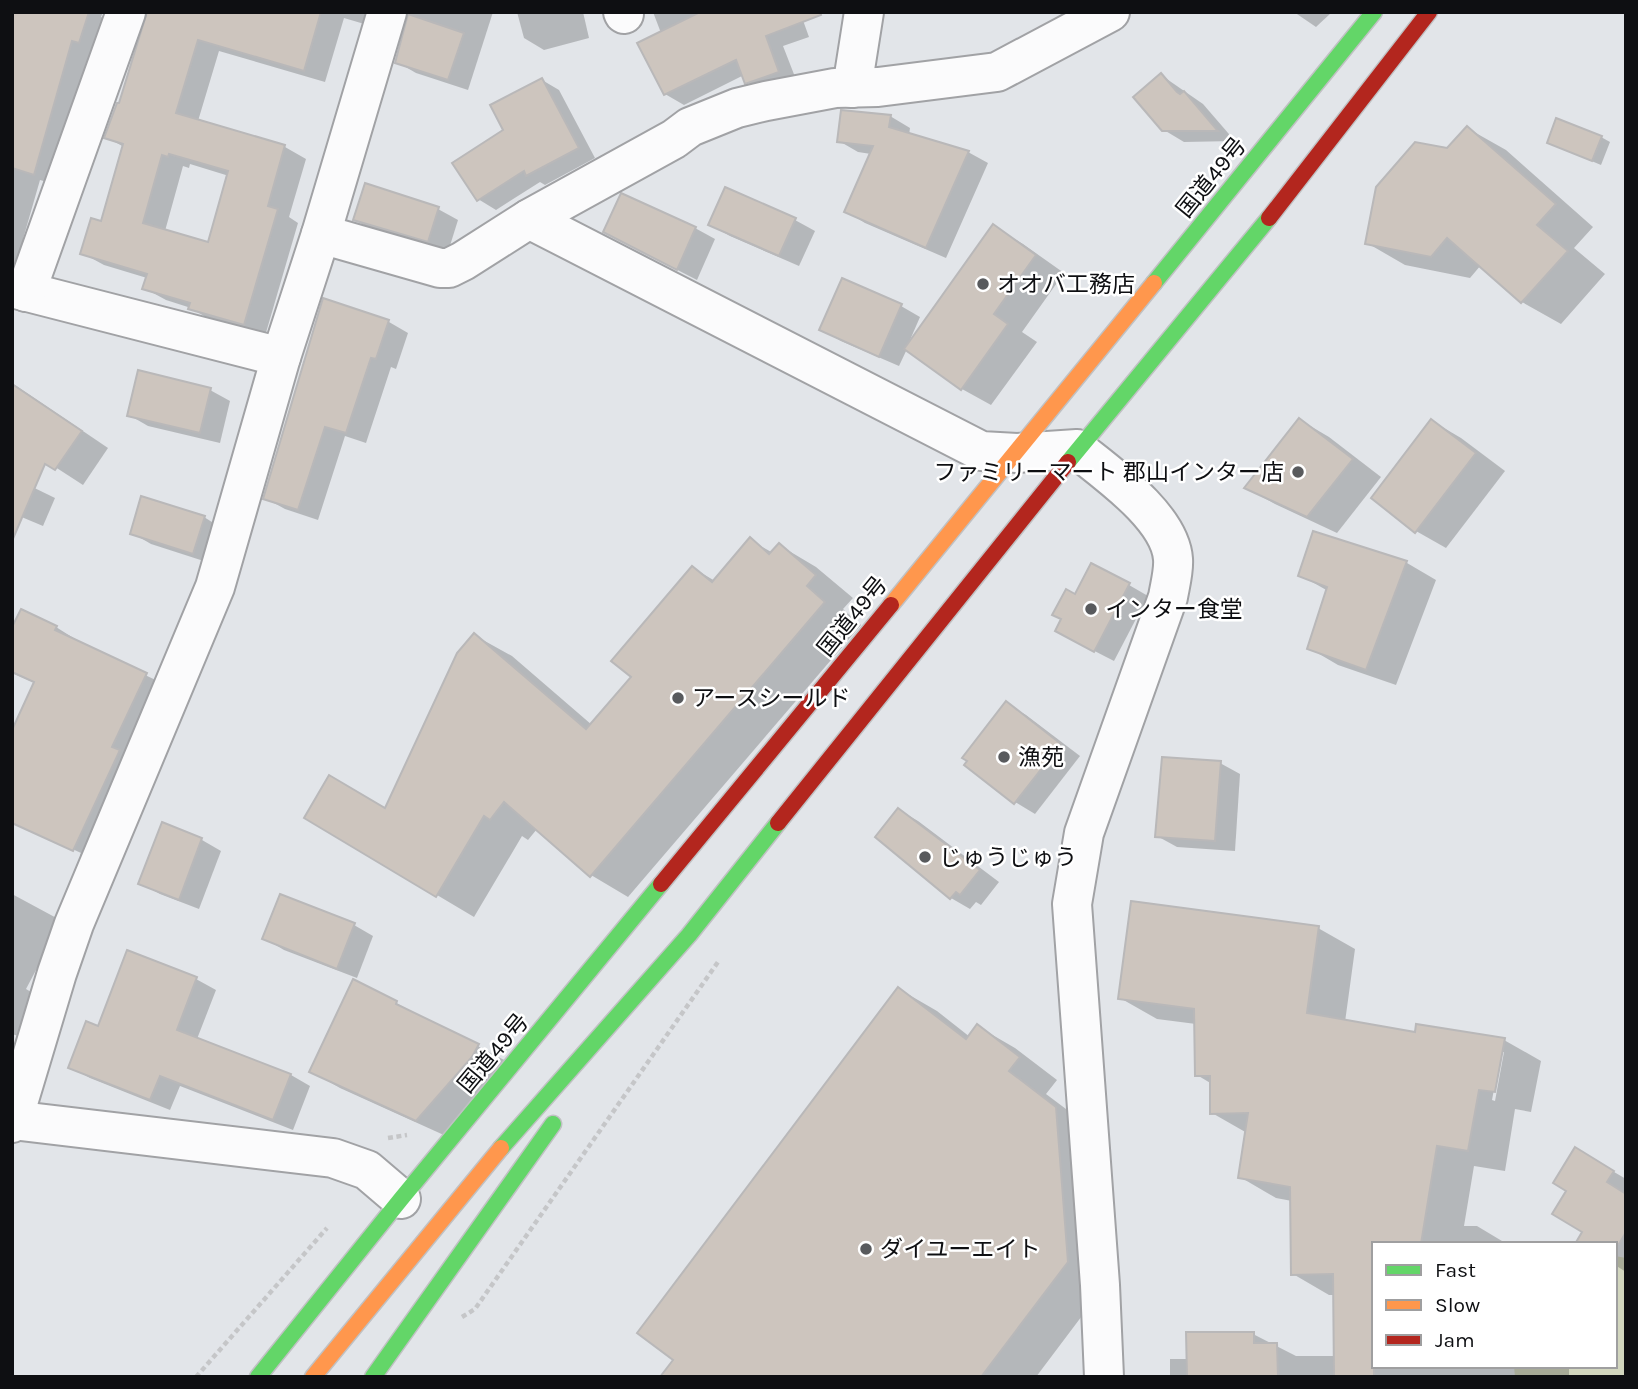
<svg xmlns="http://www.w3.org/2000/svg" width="1638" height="1389" font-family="Karla,'Noto Sans JP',sans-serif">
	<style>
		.green { fill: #d2d6be }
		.shadow { fill: #0003; fill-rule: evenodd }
		.building { fill: #cdc5be; stroke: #b9b8b9; stroke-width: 2; fill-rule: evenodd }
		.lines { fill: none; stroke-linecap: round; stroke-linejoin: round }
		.street-casing { stroke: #a1a2a5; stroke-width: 42 }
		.fast-casing { stroke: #c0c1c3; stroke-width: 19 }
		.slow-casing { stroke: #c0c1c3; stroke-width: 19 }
		.jam-casing { stroke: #c0c1c3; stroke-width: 19 }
		.path { stroke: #c5c6c8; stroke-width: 4.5; stroke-dasharray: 5 3.5; stroke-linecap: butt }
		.street { stroke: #fbfbfc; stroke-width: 38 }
		.fast { stroke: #63d668; stroke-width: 16 }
		.slow { stroke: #ff974d; stroke-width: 16 }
		.jam { stroke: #b3261e; stroke-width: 16 }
		.poi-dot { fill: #585a5d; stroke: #fff; stroke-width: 2.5 }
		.labels { text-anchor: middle; stroke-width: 5; stroke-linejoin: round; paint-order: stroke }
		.street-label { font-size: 23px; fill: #0e0f12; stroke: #fff }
		.poi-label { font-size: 23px; fill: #0e0f12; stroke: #fff; text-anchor: start }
	</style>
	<rect width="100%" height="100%" fill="#e2e5e9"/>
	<polygon class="green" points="1615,1256 1626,1258 1626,1377 1515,1377 1514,1366 1615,1366"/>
	<g class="shadow">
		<polygon points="12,12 103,12 101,17 109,21 99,53 91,50 54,184 40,180 23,239 28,241 12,280"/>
		<path d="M149,12h226l-4,14 -27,-8 -19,64 -106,-31 -21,70 87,26 21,12 -17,58 9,6 -33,113 -53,-15 -21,-13 -25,-8 -22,-12 3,-10 -43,-13 -22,-12 20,-30 22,-76 -18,-10 14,-32zM190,164l39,12 -20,68 -44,-13 18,-65 6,2z"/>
		<polygon points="410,12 493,12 468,90 416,73 397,62"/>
		<polygon points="517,12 583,12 589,38 544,50 524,38"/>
		<polygon points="653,12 800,12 809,37 783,46 797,82 765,93 747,82 744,75 684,105 665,94 661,33"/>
		<polygon points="1294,12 1332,12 1316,27"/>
		<polygon points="1161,75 1203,104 1235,141 1184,142 1164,130"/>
		<polygon points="542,80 559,90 595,158 545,185 540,182 496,210 478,199 505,131"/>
		<polygon points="890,116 910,128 909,135 968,152 988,163 946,258 865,223 846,211 871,154 858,152 839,141"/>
		<polygon points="1467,128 1506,150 1593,227 1574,248 1605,274 1561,324 1522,302 1481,265 1470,278 1405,265 1367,243"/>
		<polygon points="1601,137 1610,142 1601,165 1558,147"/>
		<polygon points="438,209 458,220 448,252 375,231 355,220"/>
		<polygon points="795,220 815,231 799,266 730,236 711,225"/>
		<polygon points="994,227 1023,244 1064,273 1022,332 1037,342 991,405 962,389 907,349 899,366 841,341 821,329 901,306 920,317 910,340"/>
		<polygon points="695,228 715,239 697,280 625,243"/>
		<polygon points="324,300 389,322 408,333 396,369 391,367 366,443 345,436 318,520 285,509 265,498"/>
		<polygon points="12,383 108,448 83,485 12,439"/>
		<polygon points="210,390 230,401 220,443 148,426 129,415"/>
		<polygon points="1300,420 1329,437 1381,477 1337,533 1275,504 1246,488"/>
		<polygon points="1432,421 1461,438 1505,471 1446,548 1416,531 1373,497"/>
		<polygon points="12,477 55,498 43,526 12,513"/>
		<polygon points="204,517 223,529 213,564 151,544 132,533"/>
		<polygon points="1314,534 1407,563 1436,580 1396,685 1338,665 1309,648 1328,591 1300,575"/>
		<polygon points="750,540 773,553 779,545 816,567 853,598 843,609 861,625 628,897 591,875 537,829 528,840 522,836 474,917 437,895 387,810 474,635 512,656 592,725 633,677 693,568 715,581"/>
		<polygon points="1129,585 1148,596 1114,661 1077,642 1075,596"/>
		<polygon points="12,625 56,627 75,639 74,641 166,685 93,860 80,855 81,853 12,821 35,683 12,673"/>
		<polygon points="1006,704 1026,715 1080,756 1035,814 1015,802 967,764"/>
		<polygon points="1220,763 1240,774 1235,851 1177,847 1157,836"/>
		<polygon points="899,810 918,821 999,882 981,905 976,902 970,909 951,898"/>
		<polygon points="163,825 202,840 221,851 199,909 160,894 140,883"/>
		<polygon points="12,894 62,921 26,989 51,1004 40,1043 12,1034"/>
		<polygon points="354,925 373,936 357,978 284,950 264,938"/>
		<path d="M1318,928l37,21 -10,73 71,12 88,6 37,21 -10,51 -16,-3 -10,62 -31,-5 -10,60h13l30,18h-133v122h195v11h-399v-18h18l65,-25 43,22h39v-61h-6l-36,-21 -1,-73 -16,-3 -36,-21 7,-44 -35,-20v-29l-15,-9 -1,-51 -39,-5 -37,-21zM1501,1052h3l-9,49 -3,-1z"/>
		<polygon points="196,979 216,990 197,1039 291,1075 310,1086 293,1130 180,1086 170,1110 90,1078 70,1067 99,1028"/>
		<polygon points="899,989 937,1011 970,1037 977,1026 1015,1048 1057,1080 1046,1094 1094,1130 1106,1284 1036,1377 662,1377 675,1359"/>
		<polygon points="396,1003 508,1062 446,1136 340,1088 311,1071"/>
		<polygon points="1575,1149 1626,1179 1626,1272 1615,1265 1615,1244 1584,1231 1568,1190"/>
	</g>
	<g class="building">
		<polygon points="12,12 89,12 79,43 72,41 34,175 12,168"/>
		<path d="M147,12h174l-17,59 -106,-31 -22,73 109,32 -17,61 10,3 -34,116 -56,-16 2,-6 -48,-14 5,-15 -67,-20 11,-36 10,3 22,-77 -19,-6 13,-35h2zM169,154l59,17 -20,71 -65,-19 19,-68 6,2z"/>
		<polygon points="700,12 820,12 821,15 766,36 779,72 745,84 736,60 664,95 637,43"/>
		<polygon points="408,14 464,33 448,80 395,63"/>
		<polygon points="1161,73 1177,92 1180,94 1184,91 1218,131 1162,131 1133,97"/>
		<polygon points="542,78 579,148 526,176 524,171 477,201 452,163 503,130 490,105"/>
		<polygon points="841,110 891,115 889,127 969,151 926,248 844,212 873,146 837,142"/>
		<polygon points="1556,118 1602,136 1592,161 1547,143"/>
		<polygon points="1467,126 1556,204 1537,225 1568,251 1521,303 1447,238 1431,257 1365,244 1376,187 1415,142 1447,148"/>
		<polygon points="365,183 439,207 428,242 353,220"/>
		<polygon points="725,187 796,218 779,256 708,225"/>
		<polygon points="621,193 696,227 677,270 603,232"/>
		<polygon points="993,224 1036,255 994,314 1008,324 961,390 904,349"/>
		<polygon points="842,278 902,304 879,357 819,330"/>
		<polygon points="323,298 389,320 376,359 371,358 346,433 325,427 298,510 263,499"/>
		<polygon points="138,370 211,388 200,433 127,416"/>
		<polygon points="12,384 82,431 55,470 45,464 12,541"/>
		<polygon points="1299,418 1353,459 1307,517 1244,488"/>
		<polygon points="1431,419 1476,453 1415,533 1371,498"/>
		<polygon points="141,496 205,516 193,554 130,534"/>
		<polygon points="1313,531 1407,561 1366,670 1307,649 1327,587 1298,576"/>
		<polygon points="750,537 769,554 779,543 816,575 807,586 825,602 590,877 504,802 490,820 484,816 436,897 304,818 329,775 385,808 457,653 474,633 586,729 631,677 611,661 692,566 712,582"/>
		<polygon points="1091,563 1130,583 1094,652 1055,631 1061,619 1052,615 1066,589 1075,594"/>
		<polygon points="21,609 57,626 55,630 147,673 112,747 120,750 73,851 12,823 12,730 34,682 12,672 12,627"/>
		<polygon points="1006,701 1061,744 1014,804 964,765 967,761 962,758"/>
		<polygon points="1162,757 1221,761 1215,841 1155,837"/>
		<polygon points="898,808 980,870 960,895 956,892 950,899 875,837"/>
		<polygon points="162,822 202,838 179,900 138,884"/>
		<polygon points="280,894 355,923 337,969 262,939"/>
		<polygon points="1131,901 1319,926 1307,1013 1415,1032 1416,1024 1505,1038 1495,1092 1479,1090 1468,1151 1437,1146 1421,1244 1374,1244 1374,1377 1334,1377 1333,1274 1291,1275 1290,1187 1238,1178 1248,1113 1210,1114 1210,1076 1195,1076 1194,1009 1118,999"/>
		<polygon points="127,950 197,977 177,1030 291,1074 273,1120 160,1076 150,1100 68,1068 86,1021 98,1026"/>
		<polygon points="353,979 397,1001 396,1004 479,1044 472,1057 416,1121 309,1072"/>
		<polygon points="898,987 966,1039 977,1024 1020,1057 1009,1071 1056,1107 1068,1262 981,1377 660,1377 673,1360 637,1333"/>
		<polygon points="1575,1147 1614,1171 1607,1182 1626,1194 1626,1232 1619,1244 1575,1244 1582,1232 1552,1214 1566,1191 1553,1183"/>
		<polygon points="1186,1332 1254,1332 1254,1343 1277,1343 1278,1377 1187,1377"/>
	</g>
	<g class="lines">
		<defs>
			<g id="street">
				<polyline points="623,12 624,14"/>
				<polyline points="852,88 864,12"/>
				<path d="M529,219l452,232 36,2 60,-4c31,25 93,68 96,110 1,12 -3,26 -5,38l-84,236 -12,71 28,381 4,92"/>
				<polyline points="321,234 440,268 449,268 463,261 529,219 674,139 690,127 737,108 766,101 835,88 878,87 997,72 1110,12"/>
				<polyline points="12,288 281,357"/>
				<polyline points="26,292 126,12"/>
				<polyline points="12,1120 333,1158 367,1170 401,1199"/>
				<polyline points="12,1123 57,973 74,924 215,587 281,357 321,234 387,12"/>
			</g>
			<g id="fast">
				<polyline points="1154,283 1374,12"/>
				<polyline points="1068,462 1269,218"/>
				<polyline points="501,1148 689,935 778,823"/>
				<polyline points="258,1377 401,1199 661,884"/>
				<polyline points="373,1377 553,1124"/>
			</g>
			<g id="slow">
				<polyline points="891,605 1154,283"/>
				<polyline points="313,1377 501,1148"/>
			</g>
			<g id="jam">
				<polyline points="1269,218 1429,12"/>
				<polyline points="778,823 1068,462"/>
				<polyline points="661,884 891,605"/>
			</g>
		</defs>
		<use href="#street" class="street-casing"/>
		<use href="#fast" class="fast-casing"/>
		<use href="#slow" class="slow-casing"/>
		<use href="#jam" class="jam-casing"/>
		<g class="path">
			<polyline points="388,1138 407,1135"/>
			<polyline points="462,1317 475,1309 718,962"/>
			<polyline points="196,1377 327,1228"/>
		</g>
		<use href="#street" class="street"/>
		<use href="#fast" class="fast"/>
		<use href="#slow" class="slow"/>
		<use href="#jam" class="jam"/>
	</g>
	<g class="poi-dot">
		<circle cx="983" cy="284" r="7"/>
		<circle cx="1298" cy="472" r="7"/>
		<circle cx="1091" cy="609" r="7"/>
		<circle cx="678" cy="698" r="7"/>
		<circle cx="1004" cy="757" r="7"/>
		<circle cx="925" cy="857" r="7"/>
		<circle cx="866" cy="1249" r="7"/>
	</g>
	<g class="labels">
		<g class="street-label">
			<text transform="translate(1211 177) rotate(-51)" y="8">国道49号</text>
			<text transform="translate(852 616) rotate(-51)" y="8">国道49号</text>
			<text transform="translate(493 1053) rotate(-50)" y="8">国道49号</text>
		</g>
		<g class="poi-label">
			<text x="997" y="292">オオバ工務店</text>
			<text x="1284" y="480" text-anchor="end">ファミリーマート 郡山インター店</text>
			<text x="1105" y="617">インター食堂</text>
			<text x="692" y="706">アースシールド</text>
			<text x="1018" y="765">漁苑</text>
			<text x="939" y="865">じゅうじゅう</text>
			<text x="880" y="1257">ダイユーエイト</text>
		</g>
	</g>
	<rect width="1638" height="1389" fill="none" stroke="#0e0f12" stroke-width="28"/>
	<rect x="1372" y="1242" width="245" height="126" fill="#ffffff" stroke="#9f9fa0" stroke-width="2"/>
	<rect x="1386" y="1265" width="35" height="10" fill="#63d668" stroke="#9f9fa0" stroke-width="2"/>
	<text x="1435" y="1277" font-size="21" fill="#0e0f12">Fast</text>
	<rect x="1386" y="1300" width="35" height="10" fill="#ff974d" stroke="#9f9fa0" stroke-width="2"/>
	<text x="1435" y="1312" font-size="21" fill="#0e0f12">Slow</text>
	<rect x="1386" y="1335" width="35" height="10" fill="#b3261e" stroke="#9f9fa0" stroke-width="2"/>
	<text x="1435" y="1347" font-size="21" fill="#0e0f12">Jam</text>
</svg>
